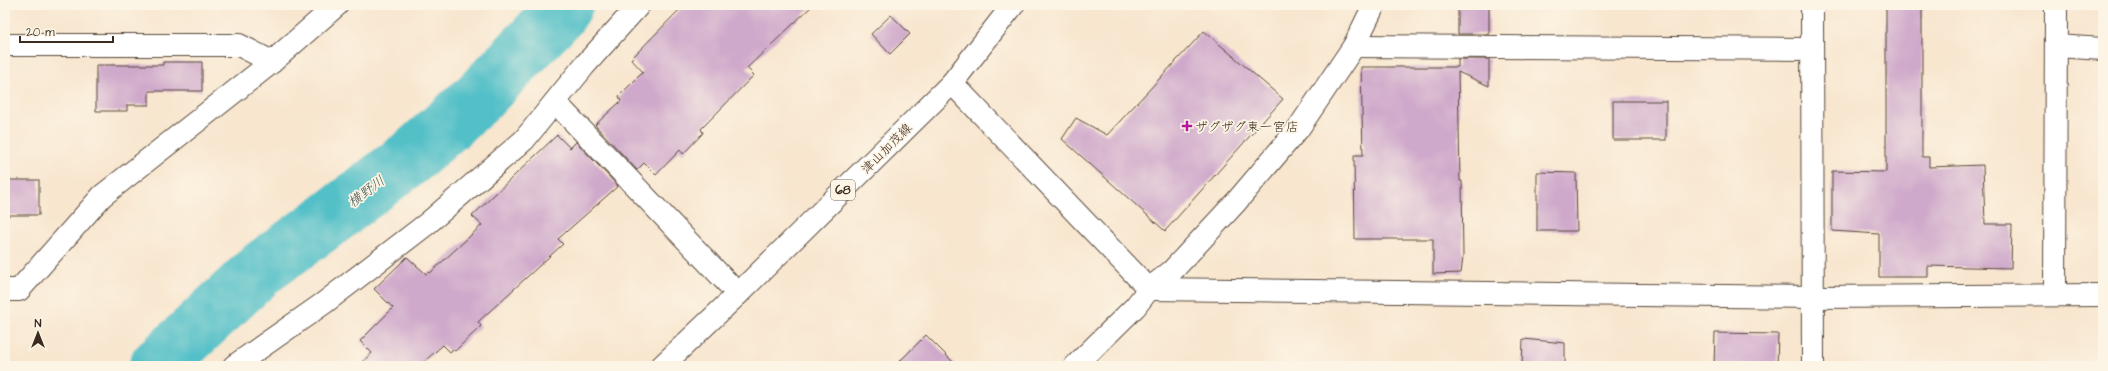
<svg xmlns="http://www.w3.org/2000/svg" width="2108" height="371" font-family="'Architects Daughter','Klee One',sans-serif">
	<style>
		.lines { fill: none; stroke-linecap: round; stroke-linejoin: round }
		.river { stroke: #52c0c8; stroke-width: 56 }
		.building { fill: #cfa9cb }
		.street-casing { stroke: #574639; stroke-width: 24 }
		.primary-casing { stroke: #574639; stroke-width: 24 }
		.street { stroke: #fff; stroke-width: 22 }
		.primary { stroke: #fff; stroke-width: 22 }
		.poi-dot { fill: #b5179e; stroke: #fcf5e5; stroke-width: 1.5 }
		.labels { text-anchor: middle; stroke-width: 3.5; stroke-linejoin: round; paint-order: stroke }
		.shield { fill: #fcf5e5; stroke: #75675a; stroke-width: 1 }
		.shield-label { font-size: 12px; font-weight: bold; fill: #3b2a1e }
		.poi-label { font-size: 13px; fill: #3b2a1e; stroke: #fcf5e5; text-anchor: start }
		.street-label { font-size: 13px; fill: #3b2a1e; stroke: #fcf5e5 }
		.water-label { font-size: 14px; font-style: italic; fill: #425751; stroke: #fcf5e5 }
	</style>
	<rect width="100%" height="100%" fill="#fcf5e5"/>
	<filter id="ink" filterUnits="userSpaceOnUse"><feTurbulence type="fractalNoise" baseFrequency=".025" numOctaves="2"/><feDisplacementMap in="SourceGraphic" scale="8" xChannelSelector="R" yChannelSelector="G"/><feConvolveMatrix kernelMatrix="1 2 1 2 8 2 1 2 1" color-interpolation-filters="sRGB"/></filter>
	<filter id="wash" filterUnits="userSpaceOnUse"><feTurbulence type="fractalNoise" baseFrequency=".012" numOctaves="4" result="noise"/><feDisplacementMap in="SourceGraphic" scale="16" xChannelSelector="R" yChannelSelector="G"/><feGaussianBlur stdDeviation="0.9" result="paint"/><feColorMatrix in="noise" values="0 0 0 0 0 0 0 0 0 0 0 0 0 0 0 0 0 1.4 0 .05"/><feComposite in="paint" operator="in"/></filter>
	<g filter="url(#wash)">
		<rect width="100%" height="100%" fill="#f8e6cf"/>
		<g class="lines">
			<polyline class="river" points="157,366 261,269 331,218 415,154 477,99 559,14 565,5"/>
		</g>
		<g id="blocks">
			<g class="building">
				<polygon points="684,5 813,5 747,68 754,75 701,129 703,133 683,154 680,150 656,175 644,163 637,170 595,125 621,101 619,96 643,72 631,59"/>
				<rect x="1458" y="5" width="31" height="29"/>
				<polygon points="1886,6 1922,6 1922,157 1929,157 1929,167 1983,165 1985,224 2012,224 2011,268 1928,266 1928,277 1879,277 1879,234 1832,231 1832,171 1886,172"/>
				<polygon points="891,15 910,34 890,54 871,34"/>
				<polygon points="1204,31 1283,99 1165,231 1062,139 1076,118 1107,135"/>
				<polygon points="1458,59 1489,59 1489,86 1458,72 1460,181 1462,181 1463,257 1461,273 1433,274 1433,239 1355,239 1354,155 1363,155 1361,67 1458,67"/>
				<polygon points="163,62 202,62 202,91 149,91 149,105 127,105 127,111 96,111 96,65 163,65"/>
				<rect x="1613" y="101" width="53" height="39"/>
				<polygon points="557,135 570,148 576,142 618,186 558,239 563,244 478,322 481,326 455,351 453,349 450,352 443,345 419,366 358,366 372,353 360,341 393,308 374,289 407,257 426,274 428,272 430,273 482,225 472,216"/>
				<polygon points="1537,172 1576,173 1577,231 1537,231"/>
				<rect x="5" y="180" width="34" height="35"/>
				<polygon points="1715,333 1778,334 1777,366 1714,366"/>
				<polygon points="926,335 957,366 895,366"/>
				<polygon points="1523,339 1565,343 1565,366 1522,366"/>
			</g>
		</g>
	</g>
	<g filter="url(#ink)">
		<use href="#blocks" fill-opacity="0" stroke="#574639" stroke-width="1"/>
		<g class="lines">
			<defs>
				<g id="street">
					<polyline points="1812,5 1813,366"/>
					<polyline points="5,45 239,45 272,62"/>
					<polyline points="1354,46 1812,49"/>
					<polyline points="2056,46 2103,49"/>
					<polyline points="952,83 1149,289 1814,297 2103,295"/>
					<polyline points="555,102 738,294"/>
					<polyline points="5,290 19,290 102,196 272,62 337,5"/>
					<polyline points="2055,294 2056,5"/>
					<polyline points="234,366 324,303 428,223 524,140 584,66 639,5"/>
					<polyline points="1075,366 1135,307 1149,289 1172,271 1236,202 1298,129 1354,46 1374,5"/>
				</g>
				<polyline id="primary" points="662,366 738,294 952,83 1013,5"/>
			</defs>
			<use href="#street" class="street-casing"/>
			<use href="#primary" class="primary-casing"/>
			<use href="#street" class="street"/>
			<use href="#primary" class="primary"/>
		</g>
	</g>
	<path class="poi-dot" d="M1185 120h4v4h4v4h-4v4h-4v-4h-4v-4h4z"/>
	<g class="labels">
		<rect class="shield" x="831" y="180" width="24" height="20" rx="3"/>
		<g class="shield-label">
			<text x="843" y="194">68</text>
		</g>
		<g class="poi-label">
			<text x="1195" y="131">ザグザグ東一宮店</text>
		</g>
		<g class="street-label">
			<text transform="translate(886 148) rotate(-45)" y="5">津山加茂線</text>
		</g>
		<g class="water-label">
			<text transform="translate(366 191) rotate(-37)" y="5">横野川</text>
		</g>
	</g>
	<rect width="2108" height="371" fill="none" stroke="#fcf5e5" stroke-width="20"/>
	<g transform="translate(38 333)" stroke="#fcf5e5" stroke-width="3" paint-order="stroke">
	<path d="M0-3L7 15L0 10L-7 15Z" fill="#3b2a1e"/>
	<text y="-6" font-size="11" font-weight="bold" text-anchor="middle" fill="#3b2a1e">N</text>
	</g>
	<path d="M20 36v6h93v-6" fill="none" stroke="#3b2a1e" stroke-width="2"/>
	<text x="26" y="36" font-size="12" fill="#3b2a1e" stroke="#fcf5e5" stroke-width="3" paint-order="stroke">20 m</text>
</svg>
